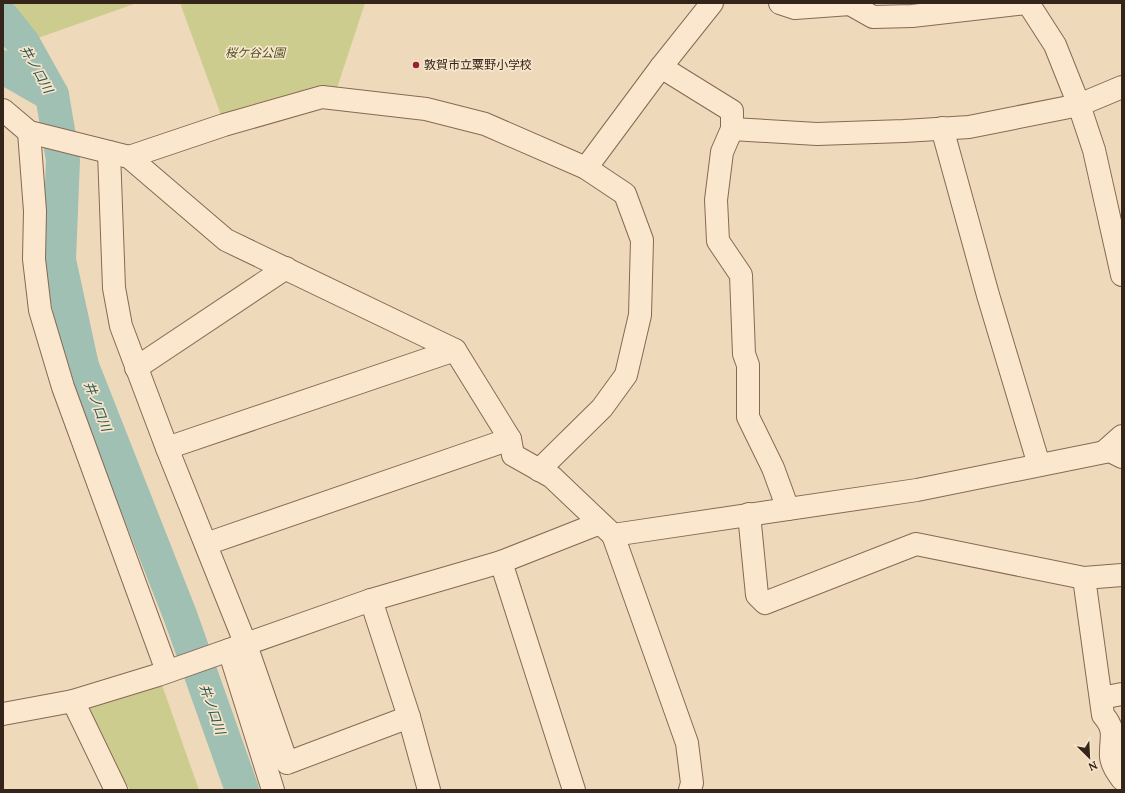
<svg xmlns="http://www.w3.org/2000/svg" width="1125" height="793" font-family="Lora,'Noto Sans JP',serif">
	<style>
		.green { fill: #cdcc8f }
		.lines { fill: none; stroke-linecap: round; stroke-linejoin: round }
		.river { stroke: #9fc0b2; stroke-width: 34 }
		.minor-casing { stroke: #876855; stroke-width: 24 }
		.tertiary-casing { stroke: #876855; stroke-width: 24 }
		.minor { stroke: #fae7ce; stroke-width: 22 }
		.tertiary { stroke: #fae7ce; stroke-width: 22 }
		.poi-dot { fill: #982233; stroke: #f6e4cb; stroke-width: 1.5 }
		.labels { text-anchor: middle; stroke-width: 3.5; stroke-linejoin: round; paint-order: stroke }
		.park-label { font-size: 12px; font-style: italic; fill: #4c5220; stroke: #f6e4cb }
		.poi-label { font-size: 12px; fill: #35241a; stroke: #f6e4cb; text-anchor: start }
		.water-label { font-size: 13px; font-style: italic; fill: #29564d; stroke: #f6e4cb }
	</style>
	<rect width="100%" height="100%" fill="#efd9bb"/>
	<g class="green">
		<polygon points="3,3 137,3 35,39 10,12"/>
		<polygon points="180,3 365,3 337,88 221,115"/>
		<polygon points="162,685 199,790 130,790 87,714 91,707"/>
	</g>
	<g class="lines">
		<g class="river">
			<polyline points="3,18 23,43 52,95 63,160 59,260 82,366 180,615 242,790"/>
			<polyline points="3,67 52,95"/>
		</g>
		<defs>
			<g id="minor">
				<polyline points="780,3 795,8 850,4 873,17 912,16 1026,3"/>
				<polyline points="1028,3 1055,45 1079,105 1094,150 1122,275"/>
				<polyline points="661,67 732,111 732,129 722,152 716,200 718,241 741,275 744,354 748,365 748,417 773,468 788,509"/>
				<polyline points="3,110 29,132 129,157 226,240 455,350 510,439 513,455 552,477 613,535 917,490 1110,451 1122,457"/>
				<polyline points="942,128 988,295 1039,465"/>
				<polyline points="732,129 817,134 904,131 969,127 1079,105 1122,87"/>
				<polyline points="29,132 35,211 34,259 40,310 63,387 167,671"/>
				<polyline points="109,152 114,288 121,326 167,448 246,645 287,763 409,717"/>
				<polyline points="129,157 224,125 322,97 426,109 485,124 586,168 625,194 642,240 640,315 626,375 602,408 539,470"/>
				<polyline points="586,168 661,67 712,3"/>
				<polyline points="136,368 286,268"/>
				<polyline points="167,448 455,350"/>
				<polyline points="1104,452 1122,436"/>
				<path d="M749,514l8,81 8,8 151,-59 168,34 19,137c14,16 7,23 8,42 1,8 6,15 11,22"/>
				<polyline points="206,544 510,439"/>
				<polyline points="501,562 574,790"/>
				<polyline points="1084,578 1122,575"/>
				<polyline points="371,600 409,717 429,790"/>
				<polyline points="229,650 273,790"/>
				<polyline points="1101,698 1122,694"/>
				<polyline points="73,701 116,790"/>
				<polyline points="3,714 73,701 158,675 371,600 501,562 600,523"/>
			</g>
			<polyline id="tertiary" points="613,535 687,743 692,783 690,790"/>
		</defs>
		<use href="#minor" class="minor-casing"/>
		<use href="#tertiary" class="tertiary-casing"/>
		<use href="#minor" class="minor"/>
		<use href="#tertiary" class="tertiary"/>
	</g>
	<circle class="poi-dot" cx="416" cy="65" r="4"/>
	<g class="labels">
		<g class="park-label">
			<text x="255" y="57">桜ケ谷公園</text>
		</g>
		<g class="poi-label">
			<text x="424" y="69">敦賀市立粟野小学校</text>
		</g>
		<g class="water-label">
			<text transform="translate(37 69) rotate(61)" y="5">井ノ口川</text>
			<text transform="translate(98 406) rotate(69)" y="5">井ノ口川</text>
			<text transform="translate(213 709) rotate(71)" y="5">井ノ口川</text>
		</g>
	</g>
	<rect width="1125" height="793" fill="none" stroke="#35241a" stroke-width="8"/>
	<g transform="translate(1089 757) rotate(156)" stroke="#f6e4cb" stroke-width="3" paint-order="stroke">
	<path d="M0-3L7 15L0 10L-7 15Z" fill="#35241a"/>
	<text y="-6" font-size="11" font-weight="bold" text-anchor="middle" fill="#35241a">N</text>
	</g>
</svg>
